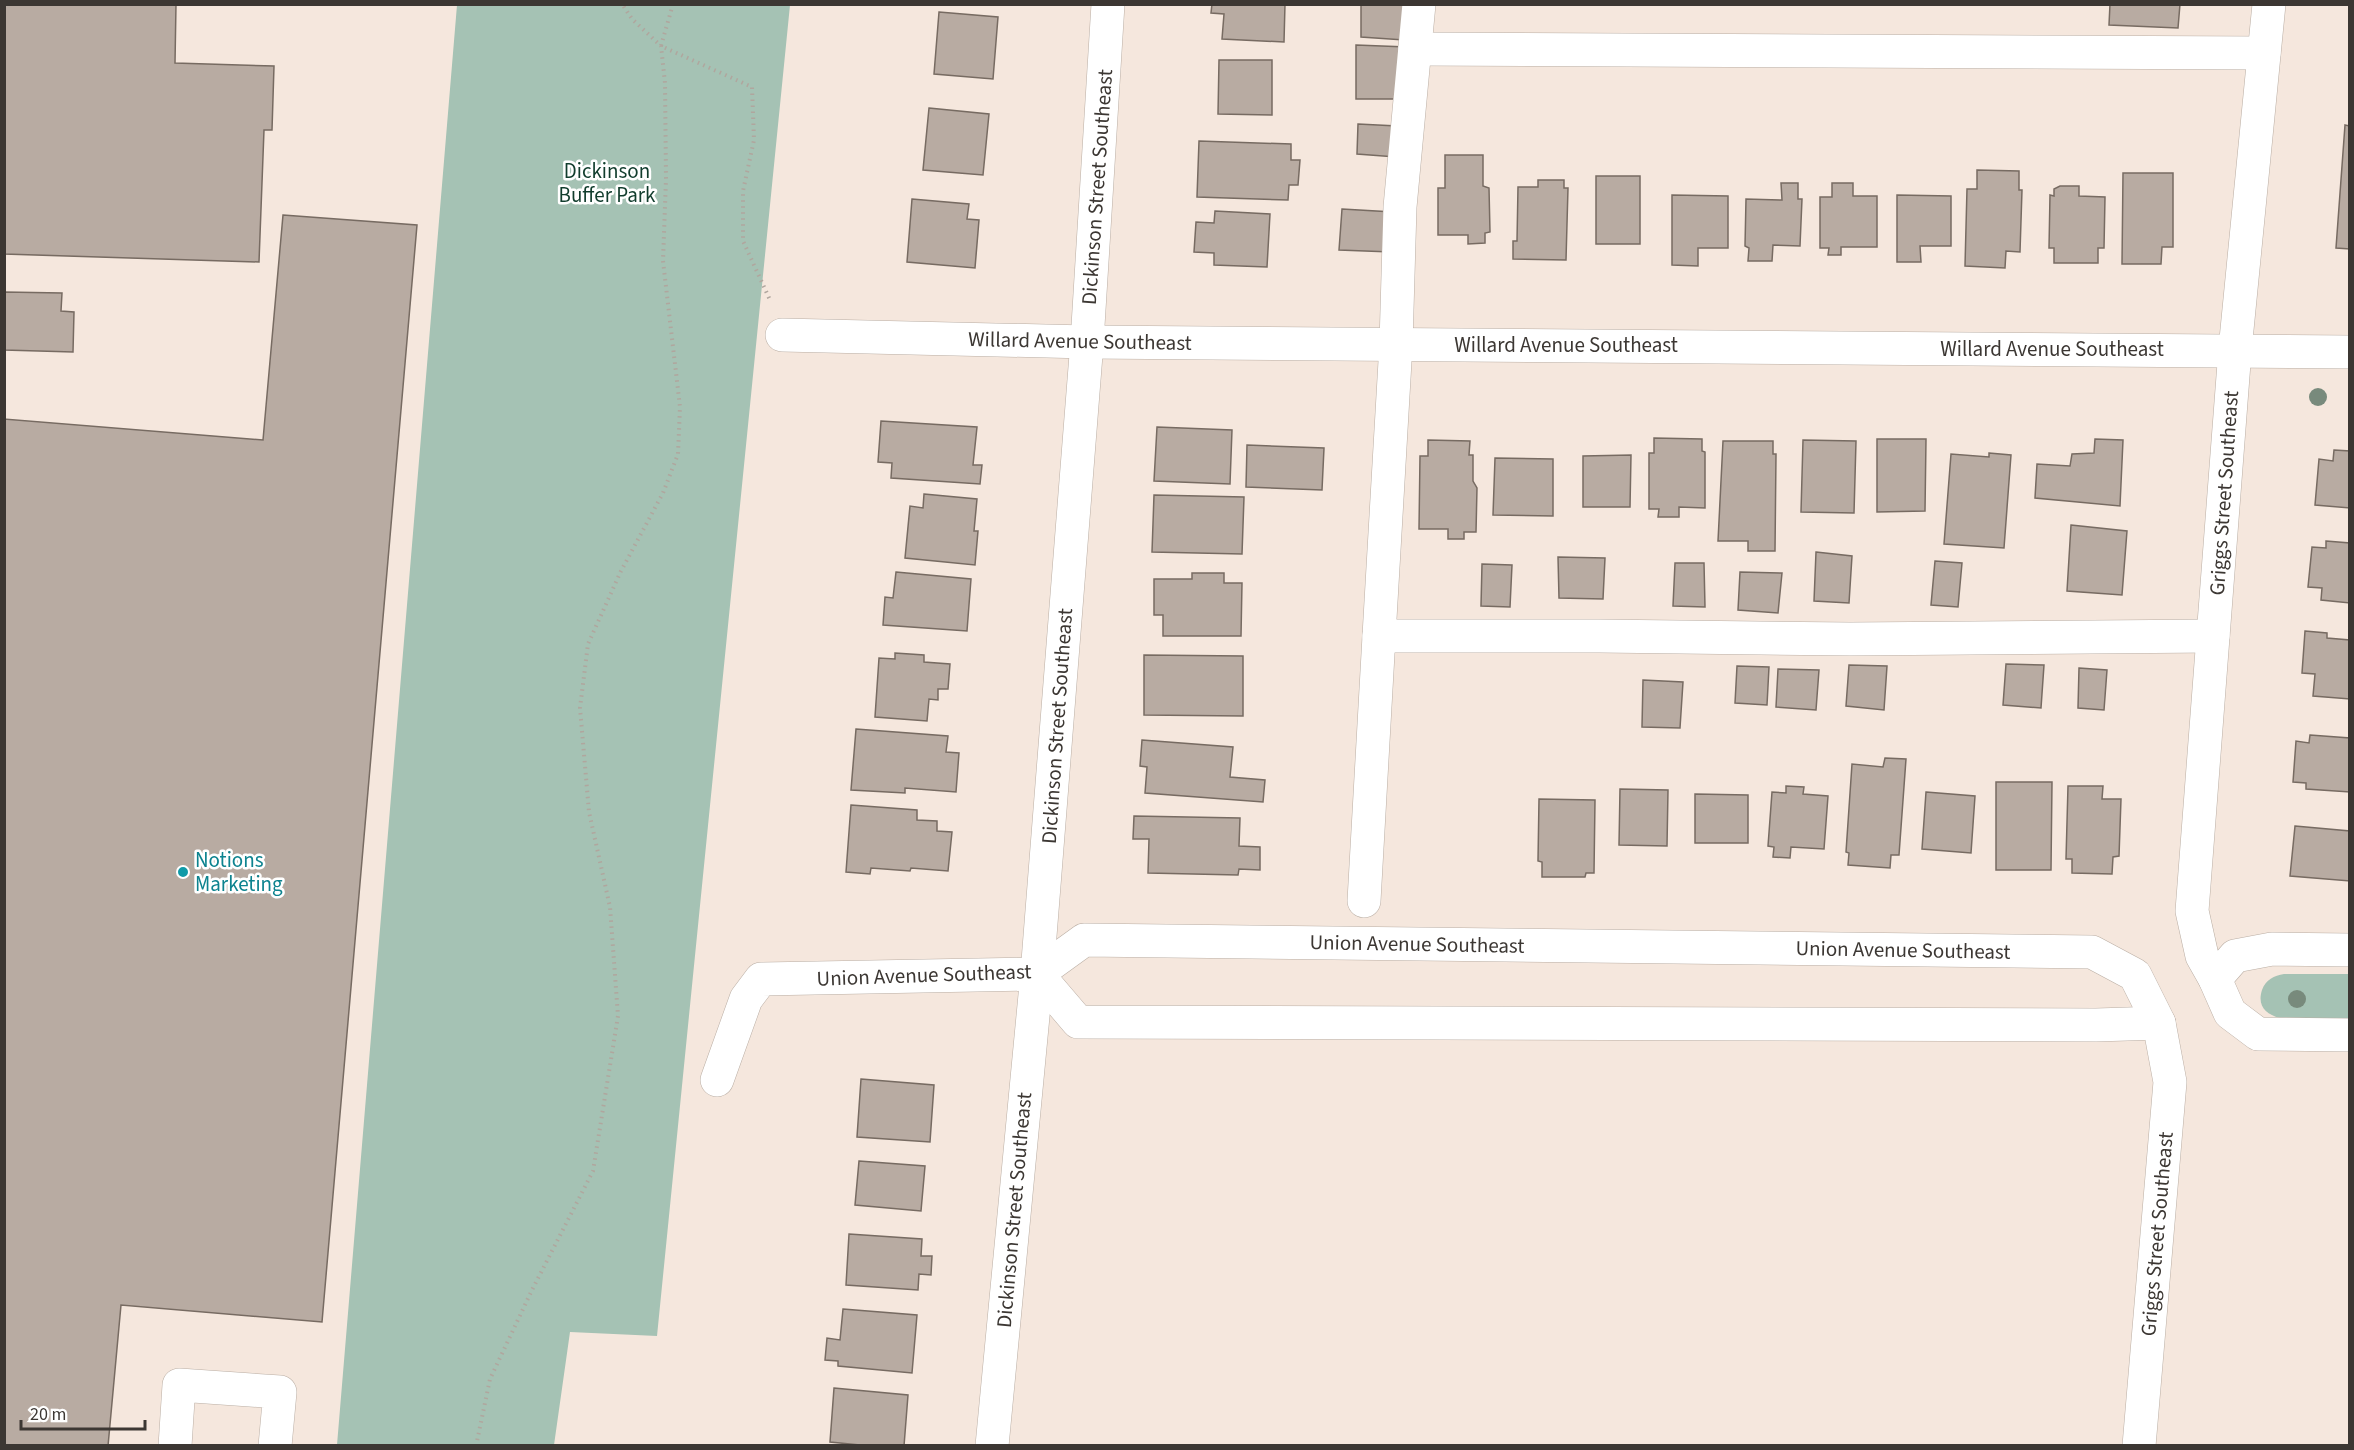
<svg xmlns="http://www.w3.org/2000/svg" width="2354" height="1450" font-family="'Source Sans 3',sans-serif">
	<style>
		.green { fill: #a5c2b4 }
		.building { fill: #b8aba2; stroke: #776b62; stroke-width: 1.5 }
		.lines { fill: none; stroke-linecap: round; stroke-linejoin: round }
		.minor-casing { stroke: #baaea4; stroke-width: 34 }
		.path { stroke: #b0a69e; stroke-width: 4; stroke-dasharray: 1.5 4.5; stroke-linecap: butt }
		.minor { stroke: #fff; stroke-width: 33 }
		.tree { fill: #788a7c }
		.culture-dot { fill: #0f9aa8; stroke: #fff; stroke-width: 2 }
		.labels { text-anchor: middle; stroke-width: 5; stroke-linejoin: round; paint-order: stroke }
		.park-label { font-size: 21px; fill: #113d2d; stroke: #fff }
		.street-label { font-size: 21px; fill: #3c3733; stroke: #fff }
		.culture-label { font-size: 21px; fill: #0d838f; stroke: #fff; text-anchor: start }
	</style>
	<rect width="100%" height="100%" fill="#f5e7dd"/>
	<g class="green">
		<polygon points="457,5 790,5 657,1336 570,1332 554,1445 337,1445"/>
		<path d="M2284,974h65v46c-22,0 -100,11 -87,-30 4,-11 12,-14 22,-16z"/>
	</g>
	<g class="building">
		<polygon points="4,4 176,4 175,63 274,66 272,130 264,130 259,262 4,254"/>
		<polygon points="1212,4 1285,4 1284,42 1222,39 1224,14 1211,13"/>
		<polygon points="1361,4 1407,4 1404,40 1361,37"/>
		<polygon points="2110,4 2180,4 2178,28 2109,25"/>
		<polygon points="939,12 998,17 993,79 934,74"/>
		<polygon points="1356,45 1407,47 1404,99 1356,99"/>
		<polygon points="1219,60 1272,60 1272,115 1218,114"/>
		<polygon points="929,108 989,114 983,175 923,170"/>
		<polygon points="1358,124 1397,126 1396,157 1357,154"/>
		<polygon points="2345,125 2350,126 2350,249 2336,248"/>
		<polygon points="1199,141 1291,144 1291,160 1300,160 1298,185 1289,185 1288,200 1197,197"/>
		<polygon points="1445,155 1483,155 1483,186 1489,188 1490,232 1485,233 1485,243 1468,244 1468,235 1438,235 1438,188 1445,188"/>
		<polygon points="1977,170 2019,171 2019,190 2022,190 2020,252 2006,251 2005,268 1965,266 1967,189 1977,189"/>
		<polygon points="2123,173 2173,173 2173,247 2162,247 2161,264 2122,264"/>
		<rect x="1596" y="176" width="44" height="68"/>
		<polygon points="1538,180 1564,180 1564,188 1568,188 1566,260 1513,259 1513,241 1517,241 1518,187 1538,187"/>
		<polygon points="1781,183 1798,183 1798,199 1802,199 1800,246 1773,245 1772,261 1748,261 1749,248 1745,246 1746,199 1782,200"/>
		<polygon points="1832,183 1853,183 1853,196 1877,196 1877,247 1841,247 1841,255 1828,255 1829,248 1820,248 1820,197 1832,197"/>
		<polygon points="2060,186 2079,186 2079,196 2105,197 2104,248 2098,248 2098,263 2054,263 2054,248 2049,248 2050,195 2054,196 2054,189"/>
		<polygon points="1672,195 1728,196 1728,248 1698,248 1698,266 1672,265"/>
		<polygon points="1897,195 1951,196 1951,246 1920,246 1921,262 1897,262"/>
		<polygon points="912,199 969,204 967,219 979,220 975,268 907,262"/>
		<polygon points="1342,209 1393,212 1391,252 1339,250"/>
		<polygon points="1215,211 1270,214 1267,267 1214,265 1214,253 1194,252 1196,222 1214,223"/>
		<polygon points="283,215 417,225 322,1322 121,1305 108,1446 4,1446 4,419 263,440"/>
		<polygon points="4,292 62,293 61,311 74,312 73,352 4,350"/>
		<polygon points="881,421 977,427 973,465 982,465 980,484 891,478 892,463 878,462"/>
		<polygon points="1157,427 1232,430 1230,484 1154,481"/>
		<polygon points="1654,438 1702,439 1702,451 1705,452 1705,508 1679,507 1679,517 1658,517 1659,509 1649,509 1649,453 1654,453"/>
		<polygon points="1877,439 1926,439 1925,511 1877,512"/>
		<polygon points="2095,439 2123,440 2120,506 2035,498 2037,464 2070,466 2072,454 2094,453"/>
		<polygon points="1428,440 1470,441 1469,455 1473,455 1473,481 1477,488 1476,532 1464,532 1464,539 1448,539 1448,529 1419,529 1420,456 1428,456"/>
		<polygon points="1803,440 1856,441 1854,513 1801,512"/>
		<polygon points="1723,441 1773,441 1773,454 1776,454 1775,551 1748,551 1748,541 1718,541"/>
		<polygon points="1247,445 1324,448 1322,490 1246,487"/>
		<polygon points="2334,450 2350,451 2350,508 2315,505 2319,459 2333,461"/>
		<polygon points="1989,453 2011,455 2004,548 1944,544 1951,454 1989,457"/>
		<polygon points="1631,455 1630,507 1583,507 1583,456"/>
		<polygon points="1495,458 1553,459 1553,516 1493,515"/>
		<polygon points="924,494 977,499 974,531 978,531 975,565 905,558 910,506 923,508"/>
		<polygon points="1154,495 1244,497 1242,554 1152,552"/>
		<polygon points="2071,525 2127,531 2122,595 2067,591"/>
		<polygon points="2326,541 2350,543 2350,603 2321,600 2322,588 2308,587 2312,547 2326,548"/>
		<polygon points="1816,552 1852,556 1849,603 1814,601"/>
		<polygon points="1558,557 1605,558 1603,599 1559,598"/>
		<polygon points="1935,561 1962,563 1958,607 1931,605"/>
		<polygon points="1675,563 1704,563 1705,607 1673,606"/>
		<polygon points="1482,564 1512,565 1510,607 1481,606"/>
		<polygon points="896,572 971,579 967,631 883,625 885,597 893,598"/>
		<polygon points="1740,572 1782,573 1778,613 1738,610"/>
		<polygon points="1192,573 1224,573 1224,583 1242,583 1241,636 1163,636 1163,615 1154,615 1154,579 1192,579"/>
		<polygon points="2305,631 2327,633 2327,638 2350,640 2350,699 2313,696 2315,674 2302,673"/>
		<polygon points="895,653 924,655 924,662 950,664 948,689 938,689 938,700 929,699 927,721 875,717 879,658 895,659"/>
		<polygon points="1144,655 1243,656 1243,716 1144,715"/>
		<polygon points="2006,664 2044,665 2041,708 2003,705"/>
		<polygon points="1849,665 1887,666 1884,710 1846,706"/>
		<polygon points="1737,666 1769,667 1767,705 1735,703"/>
		<polygon points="2079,668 2107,670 2104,710 2078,708"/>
		<polygon points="1778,669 1819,670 1816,710 1776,707"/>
		<polygon points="1643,680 1683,682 1680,728 1642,727"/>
		<polygon points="856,729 948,736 946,752 959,753 956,792 905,788 905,793 851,790"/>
		<polygon points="2310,735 2350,738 2350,792 2306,789 2306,783 2293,782 2296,741 2309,743"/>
		<polygon points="1142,740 1233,747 1230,777 1265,780 1263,802 1145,793 1147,767 1140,766"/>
		<polygon points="1885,758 1906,759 1899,855 1891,855 1890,868 1848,865 1849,853 1846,852 1852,764 1883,767"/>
		<polygon points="1996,782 2052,782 2051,870 1996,870"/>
		<polygon points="1786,786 1804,787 1803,794 1828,796 1824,849 1791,847 1790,858 1773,857 1774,847 1768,846 1772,792 1786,793"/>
		<polygon points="2068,786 2103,786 2102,799 2121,799 2119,856 2113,857 2112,874 2072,873 2072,859 2066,859"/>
		<polygon points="1620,789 1668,790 1667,846 1619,845"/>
		<polygon points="1926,792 1975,796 1971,853 1922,849"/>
		<polygon points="1695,794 1748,795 1748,843 1695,843"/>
		<polygon points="1539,799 1595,800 1594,873 1586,873 1585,877 1542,877 1542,862 1538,861"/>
		<polygon points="851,805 917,810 917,820 937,821 937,831 952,832 948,871 911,868 910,871 871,868 870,874 846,872"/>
		<polygon points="1134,816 1240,818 1239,846 1260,847 1260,870 1239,869 1238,875 1148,873 1149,839 1133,839"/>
		<polygon points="2295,826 2350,831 2350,881 2290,876"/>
		<polygon points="861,1079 934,1085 930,1142 857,1137"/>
		<polygon points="859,1161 925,1166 921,1211 855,1205"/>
		<polygon points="849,1234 922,1239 921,1256 932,1256 931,1275 919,1274 918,1290 846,1285"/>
		<polygon points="843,1309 917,1315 912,1373 838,1366 838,1361 825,1360 827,1338 840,1340"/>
		<polygon points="834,1388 908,1395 904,1446 870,1446 830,1442"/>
	</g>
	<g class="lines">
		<defs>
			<g id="minor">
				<polyline points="1419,4 1400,207 1396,344 1379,636 1599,636 1850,639 2213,636"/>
				<polyline points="2269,4 2235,350 2192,911 2202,956 2215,979 2230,1013 2258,1034 2350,1035"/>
				<polyline points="1415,49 2264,53"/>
				<polyline points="782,335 1087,342 2350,352"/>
				<polyline points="1364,901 1379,636"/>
				<polyline points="1037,974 1078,1022 2096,1025 2159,1023"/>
				<polyline points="2215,979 2235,956 2272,949 2350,950"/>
				<polyline points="717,1080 746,999 761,979 1037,974 1084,940 2092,952 2135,975 2159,1023 2170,1082 2139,1446"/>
				<polyline points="175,1446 179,1385 280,1392 275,1446"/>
				<polyline points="992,1446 1037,974 1087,342 1108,4"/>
			</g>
		</defs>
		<use href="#minor" class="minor-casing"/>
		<g class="path">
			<polyline points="673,4 661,46 752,87 754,140 743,191 743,241 770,300"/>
			<polyline points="476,1446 490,1379 532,1290 593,1171 618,1016 610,907 589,812 580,708 588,644 621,571 663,493 678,454 680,407 663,261 666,179 665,83 661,46 632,19 622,4"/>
		</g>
		<use href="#minor" class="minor"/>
	</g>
	<g class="tree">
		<circle cx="2318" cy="397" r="9"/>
		<circle cx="2297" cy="999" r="9"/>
	</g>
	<circle class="culture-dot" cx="183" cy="872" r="6"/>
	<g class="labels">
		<g class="park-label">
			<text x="607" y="178">Dickinson<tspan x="607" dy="24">Buffer Park</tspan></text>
		</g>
		<g class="street-label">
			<text transform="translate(1097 187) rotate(-86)" y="7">Dickinson Street Southeast</text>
			<text transform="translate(1080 341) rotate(1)" y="7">Willard Avenue Southeast</text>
			<text x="1566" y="352">Willard Avenue Southeast</text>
			<text x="2052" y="356">Willard Avenue Southeast</text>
			<text transform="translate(2224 493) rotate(-86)" y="7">Griggs Street Southeast</text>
			<text transform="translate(1057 726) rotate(-86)" y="7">Dickinson Street Southeast</text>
			<text transform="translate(1417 944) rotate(1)" y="7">Union Avenue Southeast</text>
			<text transform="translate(1903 950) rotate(1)" y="7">Union Avenue Southeast</text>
			<text transform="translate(924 975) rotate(-2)" y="7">Union Avenue Southeast</text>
			<text transform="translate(1014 1210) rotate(-85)" y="7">Dickinson Street Southeast</text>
			<text transform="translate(2157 1234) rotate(-85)" y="7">Griggs Street Southeast</text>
		</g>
		<g class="culture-label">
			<text x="195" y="867">Notions<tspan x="195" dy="24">Marketing</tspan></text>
		</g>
	</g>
	<rect width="2354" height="1450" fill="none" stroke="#3c3733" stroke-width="12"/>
	<path d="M21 1420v9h124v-9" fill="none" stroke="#3c3733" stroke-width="3"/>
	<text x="30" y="1420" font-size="18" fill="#3c3733" stroke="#ffffff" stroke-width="4.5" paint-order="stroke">20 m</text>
</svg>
